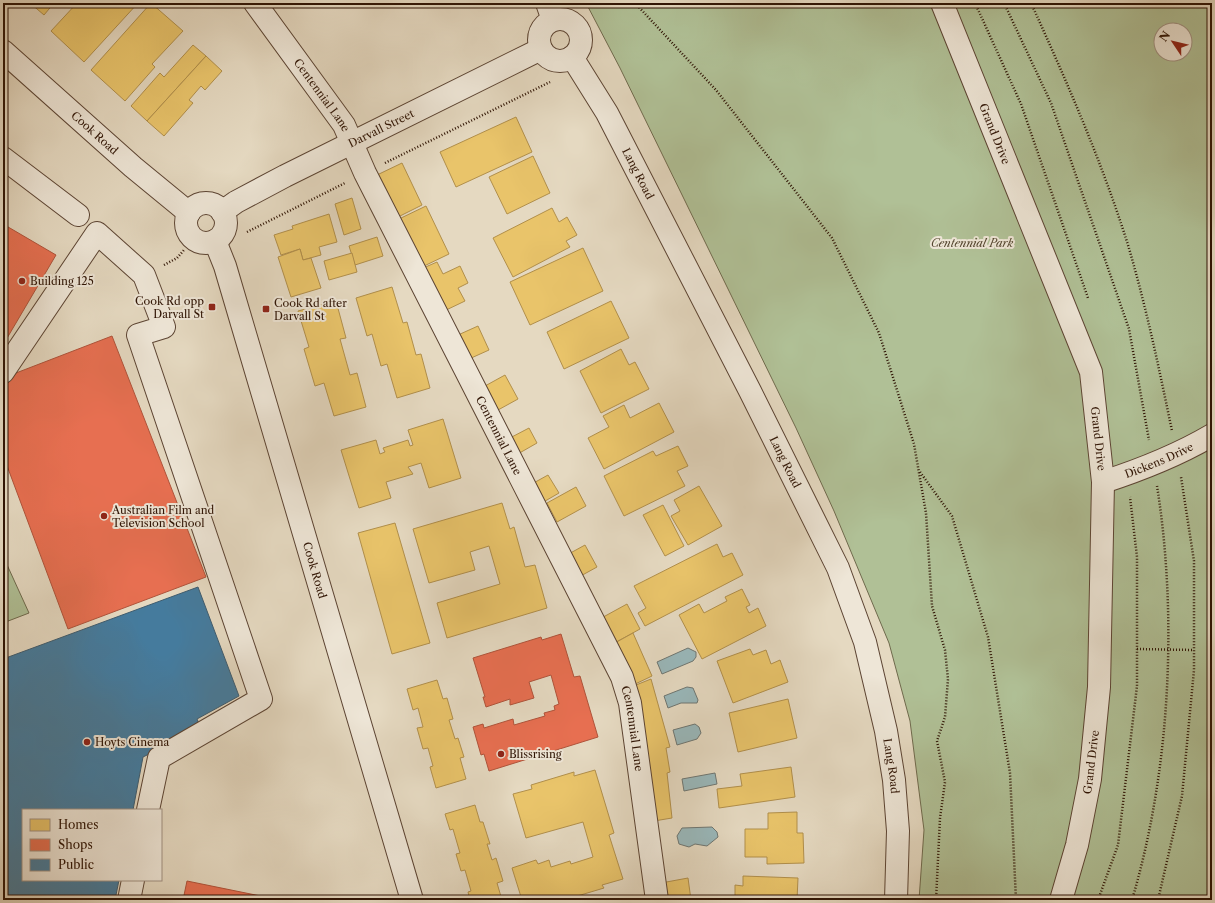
<svg xmlns="http://www.w3.org/2000/svg" width="1215" height="903" font-family="'Libre Caslon Text',serif">
	<style>
		.green { fill: #b0c096; stroke: #6f6a4d; fill-rule: evenodd }
		.water { fill: #99b8bb; stroke: #6e7672 }
		.homes { fill: #e9c46a; stroke: #b18f4b }
		.shops { fill: #e76f51; stroke: #b0533a }
		.public { fill: #457b9d; stroke: #3e5c6f }
		.lines { fill: none; stroke-linecap: round; stroke-linejoin: round }
		.minor-casing { stroke: #5c4433; stroke-width: 24 }
		.path { stroke: #2e1304; stroke-width: 2.5; stroke-dasharray: 1 2; stroke-linecap: butt }
		.minor { stroke: #eee6d7; stroke-width: 22 }
		.poi-dot { fill: #8f2418; stroke: #eee6d7; stroke-width: 1.5 }
		.labels { text-anchor: middle; stroke-width: 4; stroke-linejoin: round; paint-order: stroke }
		.street-label { font-size: 11px; fill: #2e1304; stroke: #eee6d7 }
		.park-label { font-size: 11px; font-style: italic; fill: #554730; stroke: #eee6d7 }
		.poi-label { font-size: 11px; fill: #2e1304; stroke: #eee6d7; text-anchor: start }
	</style>
	<rect width="100%" height="100%" fill="#e5d9c1"/>
	<filter id="stains"><feTurbulence type="fractalNoise" baseFrequency=".005" numOctaves="4"/><feColorMatrix values="0 0 0 0 .2 0 0 0 0 .09 0 0 0 0 .02 0 0 0 .5 -.17"/></filter>
	<radialGradient id="worn" r=".72"><stop offset=".6" stop-color="#630" stop-opacity="0"/><stop offset="1" stop-color="#630" stop-opacity=".3"/></radialGradient>
	<g class="green">
		<path d="M586,3h626v897h-293l5,-70 -14,-109 -21,-78 -55,-132 -38,-83 -176,-360zM1161,30h24v24h-24z"/>
		<polygon points="3,556 29,613 3,623"/>
	</g>
	<g class="water">
		<polygon points="688,648 696,652 696,657 693,661 662,674 657,662"/>
		<polygon points="687,687 693,688 698,700 697,703 681,703 668,708 664,696"/>
		<polygon points="695,724 699,727 701,733 697,739 677,745 673,730"/>
		<polygon points="715,773 717,784 684,791 682,779"/>
		<polygon points="712,827 717,832 718,837 707,846 695,844 689,847 679,844 677,836 682,828"/>
	</g>
	<g class="homes">
		<polygon points="30,3 54,3 44,15"/>
		<polygon points="77,3 138,3 84,62 51,31"/>
		<polygon points="151,3 183,31 152,64 155,67 125,101 91,70"/>
		<polygon points="193,45 206,56 147,121 131,106 160,73 164,77"/>
		<polygon points="206,56 222,71 205,90 201,86 189,100 193,103 164,136 147,121"/>
		<polygon points="516,117 532,152 456,187 440,152"/>
		<polygon points="533,156 550,193 507,214 489,177"/>
		<polygon points="402,163 422,205 398,217 377,175"/>
		<polygon points="352,198 361,229 344,235 335,204"/>
		<polygon points="426,206 449,254 422,267 399,219"/>
		<polygon points="552,208 559,222 567,217 577,235 566,241 570,247 513,277 493,238"/>
		<polygon points="329,214 337,242 319,247 321,255 303,260 300,249 281,255 274,235 293,229 292,226"/>
		<polygon points="377,237 383,256 355,265 349,246"/>
		<polygon points="583,248 603,291 530,325 510,282"/>
		<polygon points="300,249 303,260 311,258 321,288 291,297 278,257"/>
		<polygon points="352,253 357,272 329,280 324,261"/>
		<polygon points="437,262 443,274 460,266 468,283 458,288 465,301 442,312 421,269"/>
		<polygon points="392,287 403,323 407,322 416,355 421,354 430,388 397,398 387,364 381,366 372,334 367,336 356,298"/>
		<polygon points="336,301 346,338 340,339 350,375 357,373 366,407 334,416 324,383 315,386 304,349 309,347 298,311"/>
		<polygon points="611,301 629,338 564,369 547,332"/>
		<polygon points="478,326 489,350 469,359 458,335"/>
		<polygon points="621,349 629,365 635,362 649,389 601,413 580,371"/>
		<polygon points="505,375 518,399 498,410 485,386"/>
		<polygon points="659,403 674,432 604,469 588,438 609,427 603,416 624,405 630,418"/>
		<polygon points="443,419 461,478 429,488 421,463 408,467 413,474 386,482 391,498 359,508 341,450 376,440 380,454 385,452 383,448 408,440 410,446 413,445 408,430"/>
		<polygon points="529,428 537,443 516,455 508,439"/>
		<polygon points="678,446 688,466 677,471 685,486 624,516 604,476 653,451 656,456"/>
		<polygon points="548,475 559,493 540,504 530,485"/>
		<polygon points="699,486 722,526 688,545 671,516 680,511 674,500"/>
		<polygon points="576,487 586,506 557,522 547,503"/>
		<polygon points="502,503 510,529 514,527 525,567 535,565 547,608 447,638 437,603 500,584 489,546 470,552 475,570 429,583 413,529"/>
		<polygon points="663,505 684,546 665,556 643,515"/>
		<polygon points="395,523 430,643 392,654 358,533"/>
		<polygon points="717,544 723,557 732,553 743,575 645,626 638,613 646,608 634,586"/>
		<polygon points="585,545 597,567 577,578 565,556"/>
		<polygon points="742,589 750,605 746,607 749,613 758,608 766,626 702,659 679,615 699,604 704,613 727,601 725,597"/>
		<polygon points="627,604 640,629 609,646 596,621"/>
		<polygon points="633,633 652,676 631,686 613,644"/>
		<polygon points="750,649 753,655 766,650 771,664 780,660 788,682 733,703 717,661"/>
		<polygon points="651,679 670,747 666,748 670,772 667,773 672,818 654,821 631,687"/>
		<polygon points="437,680 443,699 447,698 453,719 449,720 455,739 458,738 464,757 460,758 466,779 436,788 430,767 433,766 428,748 423,749 417,728 423,727 418,708 413,710 407,689"/>
		<polygon points="788,699 797,738 738,752 729,713"/>
		<polygon points="791,767 795,797 719,808 717,789 742,786 740,774"/>
		<polygon points="595,770 614,833 609,835 623,879 602,885 604,888 564,900 522,900 512,868 536,860 538,864 549,860 551,867 570,861 571,864 593,857 583,822 526,838 513,794 532,789 531,785 574,772 574,776"/>
		<polygon points="475,805 480,822 483,822 490,844 487,844 492,860 496,858 503,881 497,883 502,900 508,898 508,900 470,900 468,892 471,891 465,870 461,871 456,854 460,853 453,829 450,830 445,814"/>
		<polygon points="797,812 797,833 803,833 804,863 767,864 767,857 745,857 745,829 768,829 768,813"/>
		<polygon points="743,876 798,878 797,900 735,900 735,885 743,886"/>
		<polygon points="688,878 691,900 663,900 661,883"/>
	</g>
	<g class="shops">
		<polygon points="3,224 56,255 3,345"/>
		<polygon points="112,336 206,577 68,629 3,455 3,378"/>
		<polygon points="561,634 574,677 580,676 598,737 489,771 484,754 481,755 473,727 483,724 484,728 513,719 514,725 545,716 544,713 555,710 554,706 559,704 551,675 529,682 534,698 510,705 510,699 486,707 483,697 485,697 473,658 541,637 542,640"/>
		<polygon points="187,881 280,900 183,900"/>
	</g>
	<polygon class="public" points="198,587 239,696 197,719 201,728 143,757 133,810 23,810 23,880 119,880 115,900 3,900 3,659"/>
	<g class="lines">
		<defs>
			<g id="minor">
				<path id="s1" d="M255,3l89,122 21,48 257,504 8,26 27,197"/>
				<polyline points="547,3 553,20"/>
				<path id="s2" d="M942,3l149,369 12,110 -4,205 -9,92 -13,66 -16,55"/>
				<circle cx="560" cy="40" r="21"/>
				<path id="s3" d="M3,51l130,116 56,46"/>
				<path id="s4" d="M572,57l35,56 143,278 88,177 27,74 21,89 8,49 4,51 -2,69"/>
				<polyline points="3,158 78,215"/>
				<circle cx="206" cy="223" r="20"/>
				<path id="s5" d="M222,212l14,-10 49,-26 256,-127"/>
				<path id="s6" d="M215,241l10,25 187,634"/>
				<polyline points="3,372 97,233 144,275 164,327 138,335 261,699 159,758 148,810"/>
				<path id="s7" d="M1103,482c37,-12 75,-27 109,-47"/>
				<polyline points="129,900 133,880"/>
			</g>
		</defs>
		<use href="#minor" class="minor-casing"/>
		<g class="path">
			<polyline points="635,3 716,90 832,238 879,333 914,444 926,513 932,606 945,650 948,679 945,717 937,741 945,782 940,818 936,900"/>
			<polyline points="975,3 1021,104 1088,298"/>
			<polyline points="1004,3 1051,103 1129,329 1149,440"/>
			<path d="M1031,3c36,79 71,159 97,242 18,61 31,123 44,186"/>
			<polyline points="385,163 550,82"/>
			<polyline points="247,232 345,183"/>
			<polyline points="164,265 177,258 184,250"/>
			<polyline points="920,472 952,516 988,637 1010,773 1016,900"/>
			<polyline points="1137,649 1194,650"/>
			<polyline points="1098,900 1118,845 1137,686 1137,557 1130,497"/>
			<path d="M1132,900c38,-128 46,-282 25,-414"/>
			<polyline points="1158,900 1182,796 1194,670 1194,561 1181,477"/>
		</g>
		<use href="#minor" class="minor"/>
	</g>
	<g class="poi-dot">
		<circle cx="22" cy="281" r="4"/>
		<rect x="208" y="303" width="8" height="8" rx="2"/>
		<rect x="262" y="305" width="8" height="8" rx="2"/>
		<circle cx="104" cy="516" r="4"/>
		<circle cx="87" cy="742" r="4"/>
		<circle cx="501" cy="754" r="4"/>
	</g>
	<g class="labels">
		<g class="street-label">
			<text dy="4" stroke="none"><textPath href="#s1" startOffset="114">Centennial Lane</textPath></text>
			<text dy="4" stroke="none"><textPath href="#s5" startOffset="180">Darvall Street</textPath></text>
			<text dy="4" stroke="none"><textPath href="#s3" startOffset="123">Cook Road</textPath></text>
			<text dy="4" stroke="none"><textPath href="#s2" startOffset="141">Grand Drive</textPath></text>
			<text dy="4" stroke="none"><textPath href="#s4" startOffset="134">Lang Road</textPath></text>
			<text dy="4" stroke="none"><textPath href="#s1" startOffset="498">Centennial Lane</textPath></text>
			<text dy="4" stroke="none"><textPath href="#s2" startOffset="465">Grand Drive</textPath></text>
			<text dy="4" stroke="none"><textPath href="#s7" startOffset="60">Dickens Drive</textPath></text>
			<text dy="4" stroke="none"><textPath href="#s4" startOffset="458">Lang Road</textPath></text>
			<text dy="4" stroke="none"><textPath href="#s6" startOffset="344">Cook Road</textPath></text>
			<text dy="4" stroke="none"><textPath href="#s1" startOffset="822">Centennial Lane</textPath></text>
			<text transform="translate(1091 762) rotate(-83)" y="4">Grand Drive</text>
			<text dy="4" stroke="none"><textPath href="#s4" startOffset="782">Lang Road</textPath></text>
		</g>
		<g class="park-label">
			<text x="972" y="247">Centennial Park</text>
		</g>
		<g class="poi-label">
			<text x="30" y="285">Building 125</text>
			<text x="204" y="305" text-anchor="end">Cook Rd opp<tspan x="204" dy="13">Darvall St</tspan></text>
			<text x="274" y="307">Cook Rd after<tspan x="274" dy="13">Darvall St</tspan></text>
			<text x="112" y="514">Australian Film and<tspan x="112" dy="13">Television School</tspan></text>
			<text x="95" y="746">Hoyts Cinema</text>
			<text x="509" y="758">Blissrising</text>
		</g>
	</g>
	<rect width="1215" height="903" fill="none" stroke="#e5d9c1" stroke-width="16"/>
	<rect x="4" y="4" width="1207" height="895" fill="none" stroke="#2e1304" stroke-width="2"/>
	<rect x="8" y="8" width="1199" height="887" fill="none" stroke="#2e1304"/>
	<rect x="22" y="809" width="140" height="72" fill="#eee6d7" stroke="#a19283"/>
	<rect x="30" y="819" width="20" height="12" fill="#e9c46a" stroke="#a19283"/>
	<text x="58" y="829" font-size="12" fill="#2e1304">Homes</text>
	<rect x="30" y="839" width="20" height="12" fill="#e76f51" stroke="#a19283"/>
	<text x="58" y="849" font-size="12" fill="#2e1304">Shops</text>
	<rect x="30" y="859" width="20" height="12" fill="#457b9d" stroke="#a19283"/>
	<text x="58" y="869" font-size="12" fill="#2e1304">Public</text>
	<g transform="translate(1173 42) rotate(305)"><circle r="19" fill="#eee6d7" stroke="#a19283"/>
	<path d="M0-3L7 15L0 10L-7 15Z" fill="#8f2418"/>
	<text y="-6" font-size="11" font-weight="bold" text-anchor="middle" fill="#2e1304">N</text>
	</g>
	<rect width="100%" height="100%" filter="url(#stains)"/>
	<rect width="100%" height="100%" fill="url(#worn)"/>
</svg>
